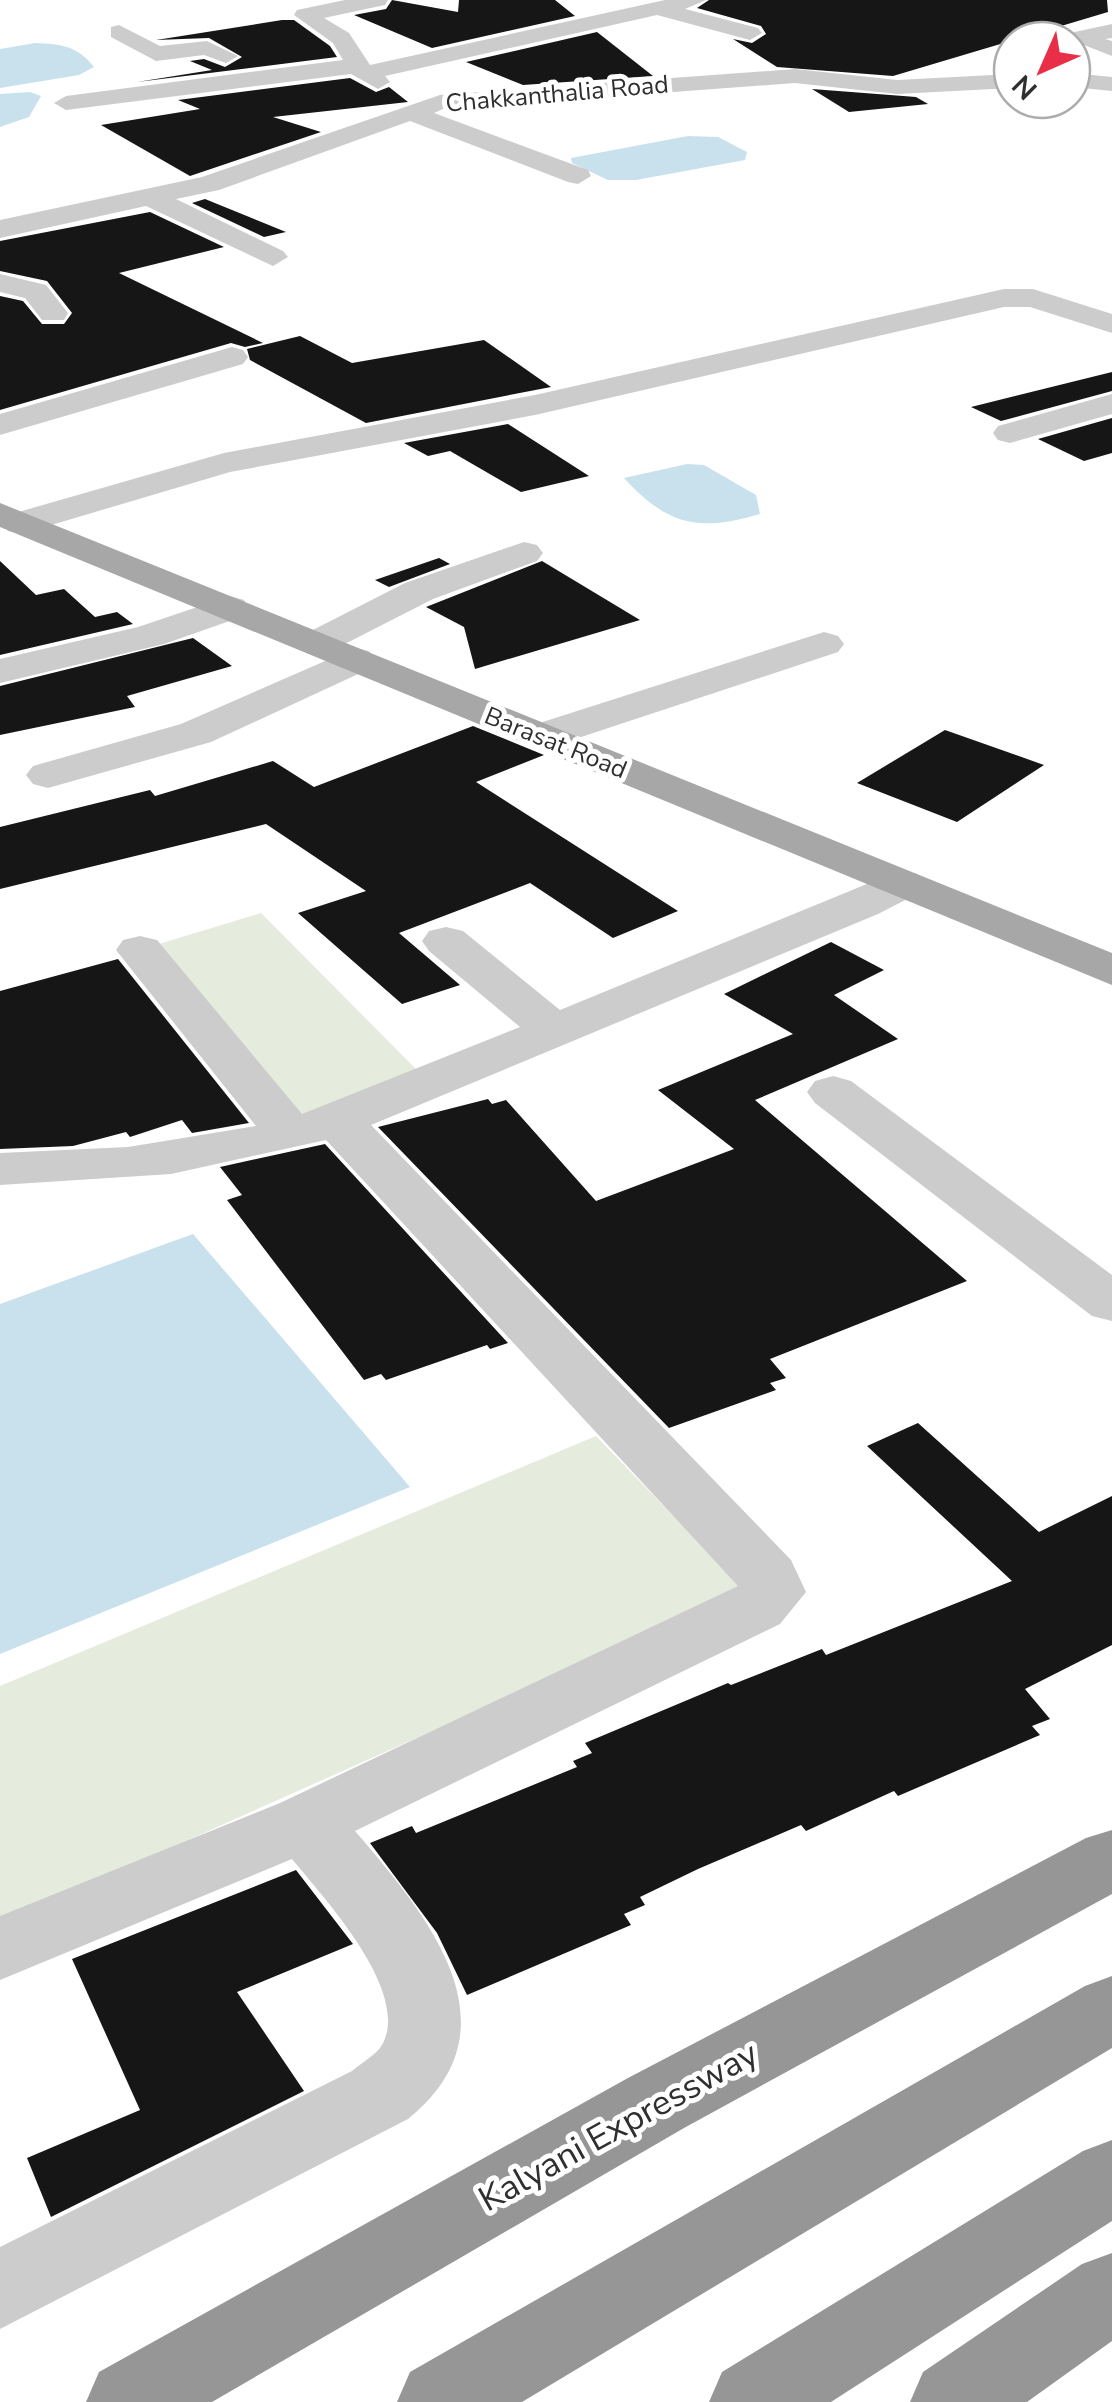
<svg xmlns="http://www.w3.org/2000/svg" width="1112" height="2402" font-family="'Nunito Sans',sans-serif">
	<style>
		.green { fill: #e6ecdd }
		.water { fill: #c8e1ed }
		.building { fill: #161616 }
		.lines { fill: none; stroke-linecap: round; stroke-linejoin: round }
		.minor { fill: #ccc; fill-rule: evenodd }
		.major { fill: #a7a7a7; fill-rule: evenodd }
		.highway { fill: #969696; fill-rule: evenodd }
		.labels { text-anchor: middle; stroke-width: 10; stroke-linejoin: round; paint-order: stroke }
		.far-street-label { font-size: 25px; fill: #2f2f2f; stroke: #fff }
		.near-street-label { font-size: 35px; fill: #2f2f2f; stroke: #fff }
	</style>
	<rect width="100%" height="100%" fill="#fff"/>
	<g class="green">
		<polygon points="261,913 421,1074 307,1123 149,947"/>
		<polygon points="596,1436 746,1591 0,1924 0,1686"/>
	</g>
	<g class="water">
		<path d="M35,43c27,1 42,3 59,24l-15,8 -79,13v-39z"/>
		<polygon points="30,92 41,96 29,117 0,127 0,94"/>
		<polygon points="688,136 718,137 747,152 745,160 636,180 608,180 572,163 571,158"/>
		<path d="M687,464l17,1 52,30 4,19c-61,18 -92,12 -136,-36z"/>
		<polygon points="193,1234 410,1487 0,1654 0,1304"/>
	</g>
	<g class="building">
		<polygon points="392,0 458,12 459,0 555,0 575,16 432,48 354,15 386,9"/>
		<polygon points="709,0 1107,0 1108,12 893,76 777,67 733,39 752,43 766,34 761,26 697,8"/>
		<polygon points="282,20 294,20 330,46 337,57 137,82 212,70 190,61 204,59 225,67 242,57 209,38 156,40"/>
		<polygon points="597,32 653,76 523,85 466,62"/>
		<polygon points="350,78 376,92 389,87 408,102 273,117 321,132 190,176 101,125 200,109 178,100"/>
		<polygon points="812,89 916,97 928,104 849,112"/>
		<polygon points="205,199 286,232 264,237 192,203"/>
		<polygon points="150,212 224,247 119,273 263,343 245,347 231,343 0,410 0,296 23,301 42,324 64,324 72,313 47,281 0,271 0,241"/>
		<polygon points="300,336 352,363 484,340 551,387 366,423 250,360 247,349"/>
		<polygon points="1112,372 1112,391 1001,421 971,407"/>
		<polygon points="1112,418 1112,453 1084,461 1038,439"/>
		<polygon points="508,424 589,476 521,492 450,451 428,456 404,443"/>
		<polygon points="439,558 450,564 389,587 375,580"/>
		<polygon points="0,561 36,595 64,589 95,617 117,612 133,624 0,655"/>
		<polygon points="542,561 640,620 475,669 464,627 426,607"/>
		<polygon points="193,638 232,666 127,696 135,707 0,735 0,686"/>
		<polygon points="473,726 544,755 476,782 678,911 613,938 530,883 399,933 460,985 402,1004 298,913 366,891 266,824 0,889 0,827 150,790 155,796 273,761 314,787"/>
		<polygon points="945,730 1044,765 957,822 857,783"/>
		<polygon points="831,942 884,970 834,995 898,1039 755,1100 967,1281 770,1359 786,1378 770,1383 776,1390 669,1428 378,1127 488,1099 492,1104 506,1100 596,1201 734,1149 658,1090 793,1034 724,994"/>
		<polygon points="118,959 249,1123 192,1133 182,1120 130,1137 126,1132 73,1146 0,1149 0,991"/>
		<polygon points="325,1144 508,1343 490,1349 487,1345 386,1380 381,1374 364,1380 227,1200 242,1195 220,1167"/>
		<polygon points="918,1423 1039,1532 1112,1496 1112,1645 1025,1689 1050,1719 1032,1726 1040,1735 898,1796 894,1791 806,1831 801,1825 698,1869 640,1897 645,1905 624,1914 631,1925 467,1995 437,1933 370,1843 412,1826 416,1833 577,1767 573,1761 592,1753 585,1743 728,1683 731,1685 822,1649 826,1655 1012,1581 867,1446"/>
		<polygon points="296,1870 353,1944 237,1992 304,2091 51,2217 27,2158 140,2110 72,1959"/>
	</g>
	<g class="lines">
		<g class="minor">
			<polygon points="345,0 388,0 385,5 324,18 349,33 370,65 665,0 706,0 685,9 758,28 762,33 750,40 657,15 385,76 390,82 378,89 351,74 66,110 54,103 66,96 343,60 333,43 294,15 297,10"/>
			<polygon points="1112,24 1112,38 1105,39 1112,41 1112,56 1066,38 1070,33"/>
			<polygon points="119,25 160,46 207,41 238,56 226,63 204,55 156,61 111,37 111,27"/>
			<polygon points="795,69 897,80 1012,74 1012,88 897,94 795,83 443,109 434,113 588,170 591,176 578,184 568,182 410,121 219,190 176,199 283,251 288,257 273,266 146,206 0,238 0,220 202,177 440,95"/>
			<polygon points="1072,73 1112,77 1112,91 1072,87"/>
			<polygon points="0,274 46,285 68,313 64,320 42,320 25,298 0,292"/>
			<polygon points="1004,289 1033,289 1112,314 1112,333 1030,307 1004,307 535,415 230,472 21,534 8,531 3,523 8,515 224,453 535,395"/>
			<polygon points="232,347 243,350 248,357 243,364 0,435 0,414"/>
			<polygon points="1112,394 1112,414 1010,443 998,440 993,433 998,426"/>
			<polygon points="524,542 537,545 543,553 537,561 433,599 331,651 303,651 297,643 303,635 405,583"/>
			<polygon points="230,596 244,600 249,608 244,616 164,644 0,683 0,659 138,627"/>
			<polygon points="824,632 838,636 844,644 838,652 557,745 542,749 527,745 521,736 527,727"/>
			<polygon points="355,648 369,651 375,660 369,669 211,742 48,788 33,784 26,775 33,766 181,724"/>
			<path d="M901,870l16,4 7,10 -7,10 -39,20 -507,211 420,435 15,32 -26,32 -425,207c72,84 167,196 53,288l-408,210v-82l352,-176c9,-8 24,-16 30,-26 30,-53 -59,-148 -90,-186l-292,121v-64l280,-113 458,-217 -412,-446 -155,34 -171,11v-32l128,-6 128,-21 -140,-176 7,-10 17,-4 17,4 145,174 218,-87 -91,-76 -7,-10 7,-10 17,-4 17,4 97,79z"/>
			<polygon points="833,1076 851,1081 1112,1275 1112,1321 1092,1316 815,1103 807,1092 815,1081"/>
		</g>
		<polygon class="major" points="0,503 1112,953 1112,985 0,527"/>
		<g class="highway">
			<polygon points="1112,1830 1112,1894 684,2128 212,2402 86,2402 99,2372 628,2078 1086,1838"/>
			<polygon points="1112,1976 1112,2048 522,2402 397,2402 410,2372 1085,1986"/>
			<polygon points="1112,2140 1112,2221 831,2402 709,2402 722,2372 1083,2151"/>
			<polygon points="1112,2253 1112,2341 1027,2402 910,2402 923,2372 1082,2264"/>
		</g>
	</g>
	<g class="labels">
		<g class="far-street-label">
			<text transform="translate(557 93) rotate(-5)" y="9">Chakkanthalia Road</text>
			<text transform="translate(556 742) rotate(22)" y="9">Barasat Road</text>
		</g>
		<g class="near-street-label">
			<text transform="translate(618 2126) rotate(-29)" y="12">Kalyani Expressway</text>
		</g>
	</g>
	<g transform="translate(1042 70) rotate(225)"><circle r="48" fill="#ffffff" stroke="#acacac" stroke-width="2.5"/>
	<path d="M0-8L18 38L0 25L-18 38Z" fill="#e82f47"/>
	<text y="-15" font-size="28" font-weight="bold" text-anchor="middle" fill="#2f2f2f">N</text>
	</g>
</svg>
